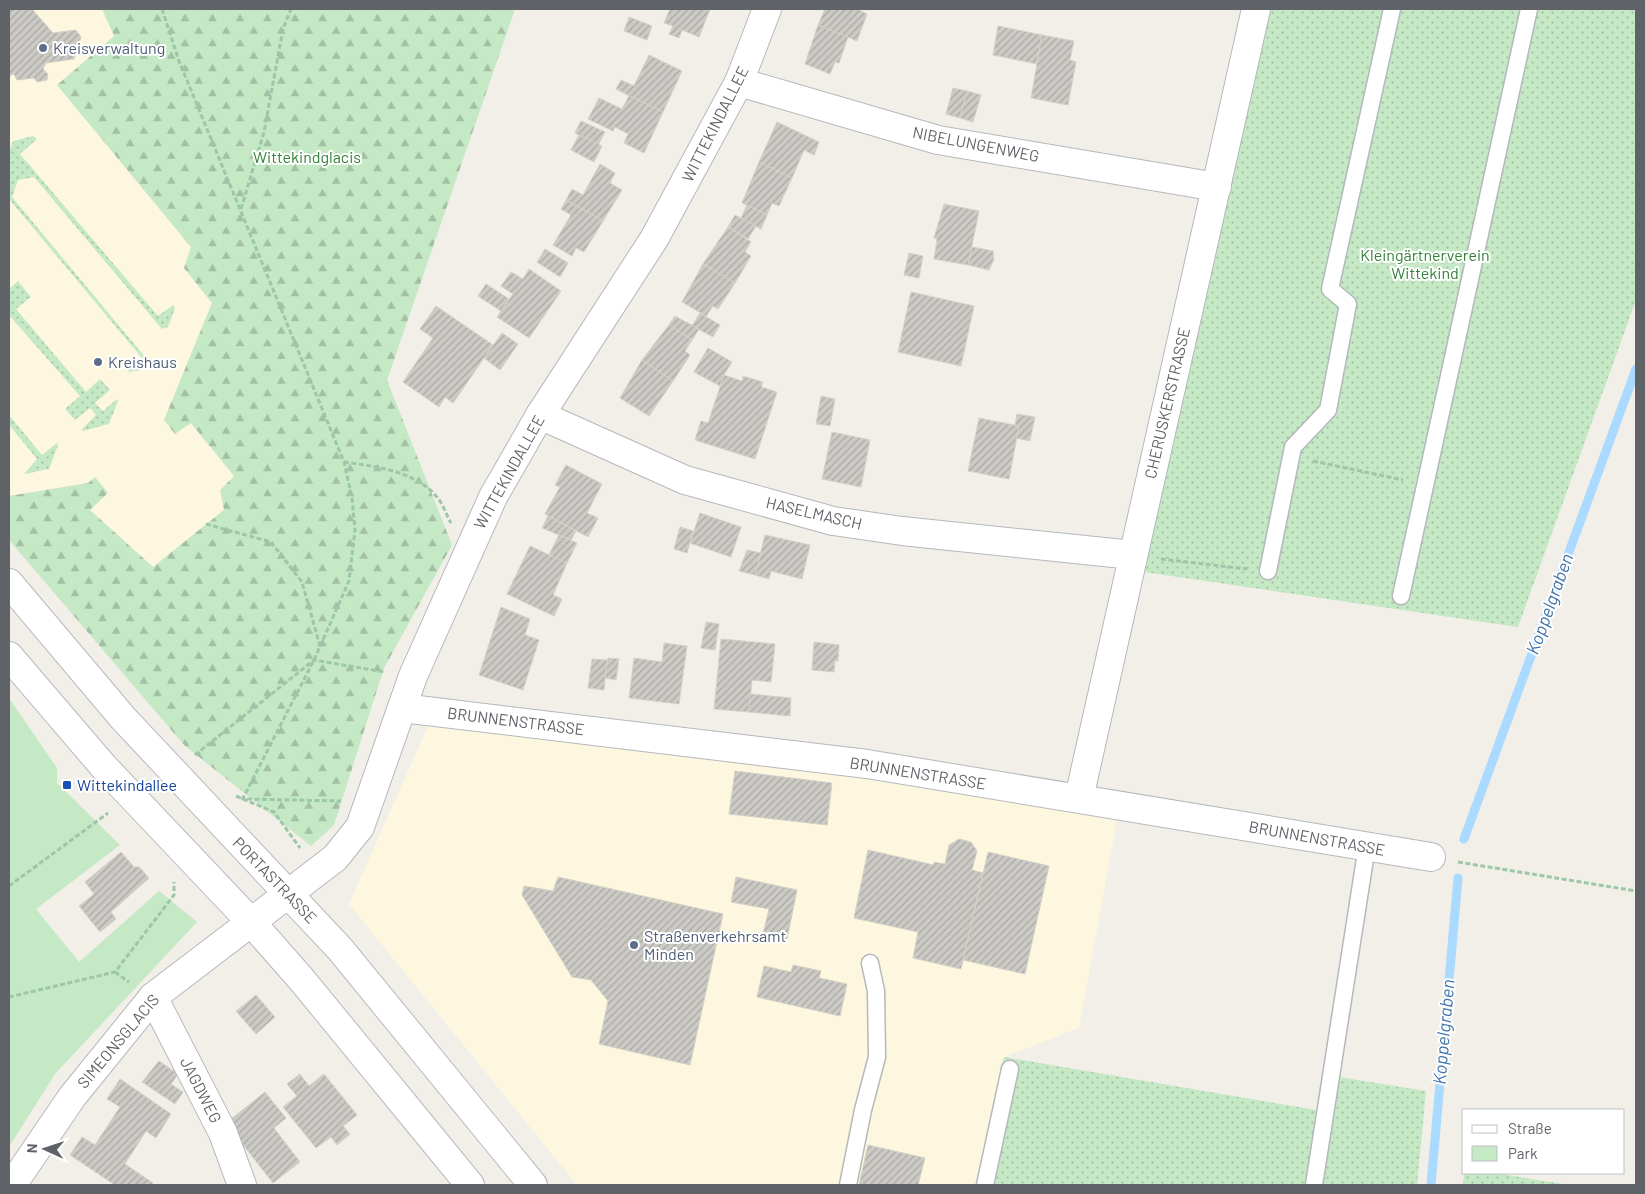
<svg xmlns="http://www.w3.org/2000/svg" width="1645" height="1194" font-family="Barlow,sans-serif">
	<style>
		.commercial { fill: #fef7e0 }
		.grass { fill: url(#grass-dots) }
		.forest { fill: url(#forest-firs) }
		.park { fill: #c5e8c5 }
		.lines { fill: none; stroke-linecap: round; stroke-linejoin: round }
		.stream { stroke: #aadaff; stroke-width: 9 }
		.building { fill: url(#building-hatch); stroke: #d6d1c6 }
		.service-casing { stroke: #b5b8bc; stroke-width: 19 }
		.minor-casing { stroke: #b5b8bc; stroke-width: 30 }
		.secondary-casing { stroke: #b6babf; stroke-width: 30 }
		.path { stroke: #9cc7a9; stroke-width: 3; stroke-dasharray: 5 2.5; stroke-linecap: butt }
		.service { stroke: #fff; stroke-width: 16 }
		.minor { stroke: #fff; stroke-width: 28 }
		.secondary { stroke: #fff; stroke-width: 28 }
		.service-dot { fill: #5c6f8a; stroke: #fff; stroke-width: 2 }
		.transit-dot { fill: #1a4fb4; stroke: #fff; stroke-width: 2 }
		.labels { text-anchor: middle; stroke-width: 4; stroke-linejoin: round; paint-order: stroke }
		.service-label { font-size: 16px; fill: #4e5e75; stroke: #fff; text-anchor: start }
		.street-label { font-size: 16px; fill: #5f6368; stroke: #fff }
		.park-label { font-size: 16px; fill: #348238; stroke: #fff }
		.transit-label { font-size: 16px; fill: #164399; stroke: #fff; text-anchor: start }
		.water-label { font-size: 18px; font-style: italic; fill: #4174aa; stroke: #fff }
	</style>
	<defs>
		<pattern id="grass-dots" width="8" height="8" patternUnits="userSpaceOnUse" patternTransform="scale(1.25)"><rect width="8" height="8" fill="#c5e8c5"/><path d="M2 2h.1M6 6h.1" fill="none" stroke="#a3c0a4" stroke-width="1.8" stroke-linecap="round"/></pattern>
		<pattern id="forest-firs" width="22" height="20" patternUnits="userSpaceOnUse" patternTransform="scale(1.25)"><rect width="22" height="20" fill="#c5e8c5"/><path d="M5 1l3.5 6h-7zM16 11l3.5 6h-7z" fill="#a3c0a4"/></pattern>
		<pattern id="building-hatch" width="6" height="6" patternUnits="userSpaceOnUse" patternTransform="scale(1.25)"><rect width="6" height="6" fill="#cccac5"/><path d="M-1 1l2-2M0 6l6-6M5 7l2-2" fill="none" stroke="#a9a8a4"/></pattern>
	</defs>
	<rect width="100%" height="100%" fill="#f1efe8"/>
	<g class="commercial">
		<polygon points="9,9 102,9 114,36 57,85 191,247 184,268 212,303 164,420 190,423 234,476 224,510 153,567 90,510 95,477 89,483 9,496"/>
		<polygon points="430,722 709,757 1118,814 1079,1028 1004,1057 977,1185 577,1185 349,904"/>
	</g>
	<g class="grass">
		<polygon points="1263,9 1636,9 1636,300 1518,627 1144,572"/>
		<polygon points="33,136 37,139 20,154 158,316 173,305 175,308 168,327 162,329 34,177 18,180 12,197 145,357 141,370 127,372 142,358 9,199 9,152 13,141"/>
		<polygon points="18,281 31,297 16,309 86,392 100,379 110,390 95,403 103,411 117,399 118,401 109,424 83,431 82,429 96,415 90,408 75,420 65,409 80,396 9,315 9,289"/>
		<polygon points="9,415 42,455 57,443 58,445 49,469 24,474 37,459 9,425"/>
		<polygon points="1004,1057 1328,1112 1333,1076 1426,1091 1417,1185 977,1185"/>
		<polygon points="1464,1173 1495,1173 1569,1185 1463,1185"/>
	</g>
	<polygon class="forest" points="102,9 515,9 387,380 452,545 384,668 334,825 311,846 185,746 9,540 9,496 88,483 95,477 108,493 90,510 153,567 224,510 220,490 234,476 191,423 175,434 164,420 212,303 184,268 191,247 57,85 114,36"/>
	<polygon class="park" points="9,698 57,768 57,783 120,845 36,909 79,962 159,891 197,922 55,1074 9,1147"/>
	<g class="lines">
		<g class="stream">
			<polyline points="1464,839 1636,369"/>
			<polyline points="1431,1185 1458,878"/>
		</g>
	</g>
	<g class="building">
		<polygon points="9,9 32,9 53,33 76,30 81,37 74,59 46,63 43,69 48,74 47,80 37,82 34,78 17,80 14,74 9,76"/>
		<polygon points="670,9 710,9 699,37 682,30 679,38 669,34 673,26 664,23"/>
		<polygon points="825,9 857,9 867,14 857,41 818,25"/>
		<polygon points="629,17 652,26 647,40 624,31"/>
		<polygon points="818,25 848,37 839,63 835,62 830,74 805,64"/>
		<polygon points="998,26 1042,35 1037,64 993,55"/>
		<polygon points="1042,35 1074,41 1070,60 1076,62 1068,105 1031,98"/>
		<polygon points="649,55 682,71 663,112 616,89 621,80 634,86"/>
		<polygon points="953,88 967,91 960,118 946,114"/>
		<polygon points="616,89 663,112 644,153 624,143 628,134 615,127 613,131 588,119 599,98 622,109 629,96"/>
		<polygon points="967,91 981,95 973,122 960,118"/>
		<polygon points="581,121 605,132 598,145 575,133"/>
		<polygon points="777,122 819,142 814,155 804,150 792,178 759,162"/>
		<polygon points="579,135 602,146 594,162 571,150"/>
		<polygon points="759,162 792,178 779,206 772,203 767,215 742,203"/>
		<polygon points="600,164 615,173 610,183 622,190 603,221 566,200 572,189 583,195"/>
		<polygon points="566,200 603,221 584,252 576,248 572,256 553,245 571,215 561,209"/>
		<polygon points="944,204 979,211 968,265 934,259 937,239 934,238"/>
		<polygon points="747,205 767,215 761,229 741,218"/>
		<polygon points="735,215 756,226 748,239 728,227"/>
		<polygon points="728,227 751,242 745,252 751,256 735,283 703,264"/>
		<polygon points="972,247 993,251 994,259 989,270 968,265"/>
		<polygon points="545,249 568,263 560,277 537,262"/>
		<polygon points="909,253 923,256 919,278 904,275"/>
		<polygon points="703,264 735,283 718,309 713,306 706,316 682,302"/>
		<polygon points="529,269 561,291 529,338 497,317 513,294 501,286 511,272 523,279"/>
		<polygon points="486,284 509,299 501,311 478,296"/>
		<polygon points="911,292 974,306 961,366 898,352"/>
		<polygon points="436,306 493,345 453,403 445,397 439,407 403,382 433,338 420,329"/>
		<polygon points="700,313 720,325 713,337 692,326"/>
		<polygon points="675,316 699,329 692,340 669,325"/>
		<polygon points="669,325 692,340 685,351 690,355 673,381 642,360"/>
		<polygon points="502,333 518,344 500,370 484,358"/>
		<polygon points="708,348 732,362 724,375 720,386 694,372"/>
		<polygon points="642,360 673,381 649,416 620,398"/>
		<polygon points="724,375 742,381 743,376 763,382 761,387 777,392 755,459 695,440 701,421 708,423"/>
		<polygon points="821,396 835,399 830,426 816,424"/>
		<polygon points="1017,414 1035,417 1030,441 1016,438 1019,426 1015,425"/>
		<polygon points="979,418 1019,426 1009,479 968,471"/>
		<polygon points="832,432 870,440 861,487 822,479"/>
		<polygon points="566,465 602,484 587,513 598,518 588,537 545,514 560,487 555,485"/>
		<polygon points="700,513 741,527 731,557 690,543"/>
		<polygon points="548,516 576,531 571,540 542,528"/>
		<polygon points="680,527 693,531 687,553 674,549"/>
		<polygon points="559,535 577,543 567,563 549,555"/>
		<polygon points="765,535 810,545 802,579 771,571 769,579 755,575"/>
		<polygon points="530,546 567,563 553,595 562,599 554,616 507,594"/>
		<polygon points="747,550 761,553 755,575 739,571"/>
		<polygon points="501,607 530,619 525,635 539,640 523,690 479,675"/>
		<polygon points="706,622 719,624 715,650 701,648"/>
		<polygon points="721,639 775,644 771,682 752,680 749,712 714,709"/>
		<polygon points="814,642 839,645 838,661 835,661 834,672 812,670"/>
		<polygon points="664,643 687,646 679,704 629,698 634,658 662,662"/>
		<polygon points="608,658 619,659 616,680 605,678"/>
		<polygon points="592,659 607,660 604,690 588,688"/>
		<polygon points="750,694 791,698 790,716 749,712"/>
		<polygon points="735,771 832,783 827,825 729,814"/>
		<polygon points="959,839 971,842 977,851 972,870 983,873 961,969 913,958 918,932 854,918 868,850 934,865 934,862 945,864 949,845"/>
		<polygon points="121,852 134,867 139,867 149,878 111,912 116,919 100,932 79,906 94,894 85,882"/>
		<polygon points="988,852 1049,866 1025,974 963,960"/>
		<polygon points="558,877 723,914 690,1065 599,1044 608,1001 591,980 572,977 522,895 524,886 553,891"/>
		<polygon points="736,877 797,890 787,939 763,934 769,909 731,902"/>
		<polygon points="793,965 821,971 819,978 847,984 840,1016 757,997 764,966 791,972"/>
		<polygon points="256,995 275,1017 256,1034 236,1011"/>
		<polygon points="159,1061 178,1074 171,1084 183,1092 175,1104 142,1082"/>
		<polygon points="300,1074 309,1086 324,1074 357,1115 343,1126 350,1134 337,1145 331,1137 316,1148 283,1107 297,1096 287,1084"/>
		<polygon points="120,1079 171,1114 156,1138 146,1131 125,1164 153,1183 152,1185 115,1185 70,1155 82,1137 95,1145 120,1107 107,1099"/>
		<polygon points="265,1092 286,1118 274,1128 300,1162 273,1183 226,1123"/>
		<polygon points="868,1145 925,1158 918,1185 859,1185"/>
	</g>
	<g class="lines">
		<defs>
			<g id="service">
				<polyline points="1268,571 1293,447 1328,410 1348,304 1330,289 1392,9"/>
				<polyline points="1401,596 1529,9"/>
				<polyline points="848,1185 863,1110 877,1057 876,991 870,963"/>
				<polyline points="985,1185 1010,1069"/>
				<polyline points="1314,1185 1367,846"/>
			</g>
			<g id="minor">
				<polyline points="739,82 938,140 1217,187"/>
				<polyline points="540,415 685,480 833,521 902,531 1133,555"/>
				<polyline points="402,708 867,764 1431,857"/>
				<polyline points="1079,798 1256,9"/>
				<polyline points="153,997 223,1133 242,1185"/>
				<polyline points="12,1185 72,1097 153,997 335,858 360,827 413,676 493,497 540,415 654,239 739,82 767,9"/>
			</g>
			<g id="secondary">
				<polyline points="9,583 123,718 340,949 533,1185"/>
				<polyline points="9,656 104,767 251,922 302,980 470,1185"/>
			</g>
		</defs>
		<use href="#service" class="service-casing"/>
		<use href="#minor" class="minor-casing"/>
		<use href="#secondary" class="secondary-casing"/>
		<g class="path">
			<polyline points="162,9 179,61 344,462 352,498 355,530 349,581 314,660 241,802"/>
			<polyline points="241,209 264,132 283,29 291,9"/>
			<polyline points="1313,461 1403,480"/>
			<path d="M344,462c30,4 71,9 92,34 7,7 10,19 15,27"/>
			<polyline points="206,524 271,542 302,582 320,646"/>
			<polyline points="1161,559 1247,569"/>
			<polyline points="195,755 314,660 385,672"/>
			<polyline points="236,796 274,812 300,848"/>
			<polyline points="247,799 341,801"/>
			<polyline points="1458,862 1636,891"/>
			<polyline points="9,886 108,813"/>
			<polyline points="115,972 129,982"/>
			<polyline points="9,997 115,972 174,895 174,882"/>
		</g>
		<use href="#service" class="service"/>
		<use href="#minor" class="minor"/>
		<use href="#secondary" class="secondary"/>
	</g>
	<g class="service-dot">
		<circle cx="43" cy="48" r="5"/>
		<circle cx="98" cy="362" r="5"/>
		<circle cx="634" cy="945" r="5"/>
	</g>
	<rect class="transit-dot" x="62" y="780" width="10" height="10" rx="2.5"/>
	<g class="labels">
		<g class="service-label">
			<text x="53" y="54">Kreisverwaltung</text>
			<text x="108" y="368">Kreishaus</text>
			<text x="644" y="942">Straßenverkehrsamt<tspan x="644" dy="18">Minden</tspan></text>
		</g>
		<g class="street-label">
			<text transform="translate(715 124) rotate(-63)" y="6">WITTEKINDALLEE</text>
			<text transform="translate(976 144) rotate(11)" y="6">NIBELUNGENWEG</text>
			<text transform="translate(1167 403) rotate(-77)" y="6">CHERUSKERSTRASSE</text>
			<text transform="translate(509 472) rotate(-61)" y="6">WITTEKINDALLEE</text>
			<text transform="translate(814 513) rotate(13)" y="6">HASELMASCH</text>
			<text transform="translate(516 721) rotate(7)" y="6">BRUNNENSTRASSE</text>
			<text transform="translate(918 773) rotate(9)" y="6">BRUNNENSTRASSE</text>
			<text transform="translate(1317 838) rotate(10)" y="6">BRUNNENSTRASSE</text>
			<text transform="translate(275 880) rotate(46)" y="6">PORTASTRASSE</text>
			<text transform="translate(118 1041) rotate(-50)" y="6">SIMEONSGLACIS</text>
			<text transform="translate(201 1090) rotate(63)" y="6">JAGDWEG</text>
		</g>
		<g class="park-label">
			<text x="307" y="163">Wittekindglacis</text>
			<text x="1425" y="261">Kleingärtnerverein<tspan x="1425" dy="18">Wittekind</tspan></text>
		</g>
		<g class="transit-label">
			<text x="77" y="791">Wittekindallee</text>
		</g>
		<g class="water-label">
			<text transform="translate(1550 604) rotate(-70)" y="6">Koppelgraben</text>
			<text transform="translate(1444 1032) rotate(-85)" y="6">Koppelgraben</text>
		</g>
	</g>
	<rect width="1645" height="1194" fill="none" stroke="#5f6368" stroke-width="20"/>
	<rect x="1462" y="1109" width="162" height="65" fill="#ffffff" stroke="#bfc1c3"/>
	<rect x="1472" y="1125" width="25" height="8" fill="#ffffff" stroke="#bfc1c3"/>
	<text x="1508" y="1134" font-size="15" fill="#5f6368">Straße</text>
	<rect x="1472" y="1146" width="25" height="15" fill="#c5e8c5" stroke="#bfc1c3"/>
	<text x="1508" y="1159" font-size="15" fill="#5f6368">Park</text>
	<g transform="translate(45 1149) rotate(273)" stroke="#ffffff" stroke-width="4" paint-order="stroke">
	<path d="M0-4L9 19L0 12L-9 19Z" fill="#5f6368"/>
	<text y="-8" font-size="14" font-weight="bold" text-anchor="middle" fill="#5f6368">N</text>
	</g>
</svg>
